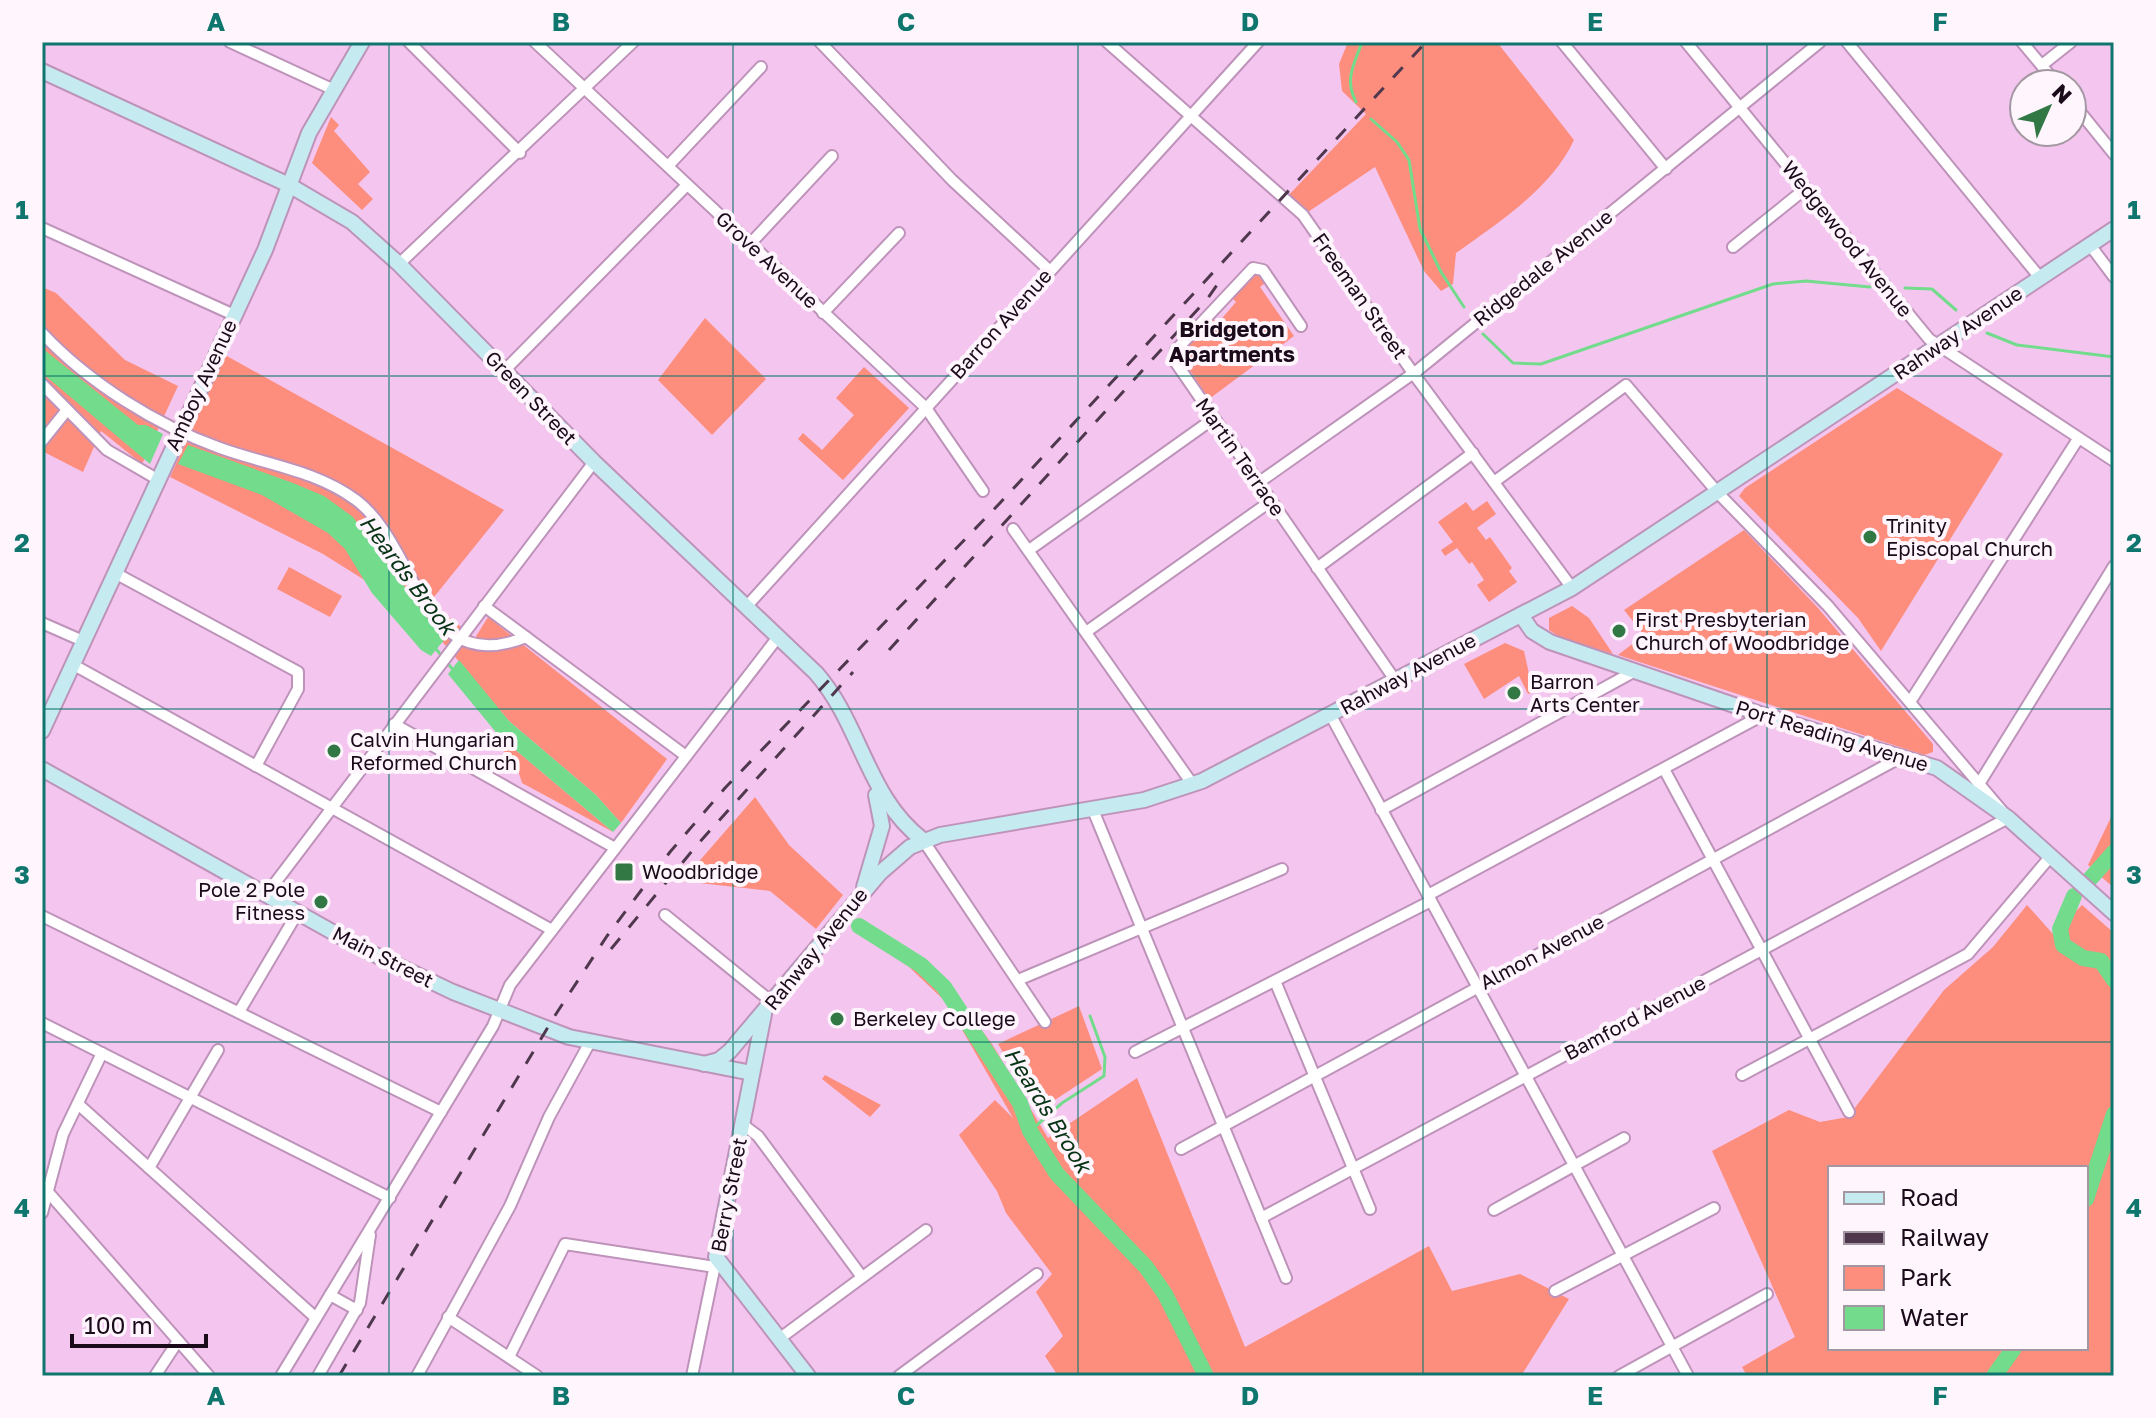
<svg xmlns="http://www.w3.org/2000/svg" width="2156" height="1418" font-family="'Golos Text',sans-serif">
	<style>
		.green { fill: #fd8d7c; fill-rule: evenodd }
		.water { fill: #73db8c }
		.lines { fill: none; stroke-linecap: round; stroke-linejoin: round }
		.stream { stroke: #73db8c; stroke-width: 3 }
		.river { stroke: #73db8c; stroke-width: 16 }
		.street-casing { stroke: #be93ba; stroke-width: 14 }
		.secondary-casing { stroke: #be93ba; stroke-width: 18 }
		.street { stroke: #fff; stroke-width: 10 }
		.secondary { stroke: #c5ebf1; stroke-width: 14 }
		.rail { stroke: #4f384d; stroke-width: 3; stroke-dasharray: 14 14; stroke-linecap: butt }
		.grid { fill: none; stroke: #0f766e; stroke-width: 2; stroke-opacity: 0.55 }
		.poi-dot { fill: #317845; stroke: #fef5fd; stroke-width: 3 }
		.labels { text-anchor: middle; stroke-width: 8; stroke-linejoin: round; paint-order: stroke }
		.street-label { font-size: 20px; fill: #1b0b1a; stroke: #fef5fd }
		.poi-label { font-size: 20px; fill: #1b0b1a; stroke: #fef5fd; text-anchor: start }
		.neighbourhood-label { font-size: 22px; font-weight: bold; fill: #1b0b1a; stroke: #fef5fd }
		.water-label { font-size: 22px; font-style: italic; fill: #073315; stroke: #fef5fd }
		.neatline { fill: none; stroke: #0f766e; stroke-width: 3 }
		.grid-label { font-size: 26px; text-anchor: middle; font-weight: bold; fill: #0f766e }
	</style>
	<rect width="100%" height="100%" fill="#f4c6ef"/>
	<g class="green">
		<path d="M1348,42h149l77,98c-22,48 -75,82 -118,113l-3,31 -12,7 -17,-20 -49,-104 -73,49 -17,-17 81,-85 -24,-23 -3,-27z"/>
		<polygon points="331,117 339,125 334,131 370,172 358,184 373,199 362,210 312,163"/>
		<polygon points="1252,273 1258,273 1265,283 1260,287 1294,336 1209,399 1179,354 1212,318 1218,323 1236,302 1231,297"/>
		<polygon points="42,287 56,293 125,360 178,386 142,464 101,431 83,472 42,451"/>
		<polygon points="705,318 766,379 712,435 658,380"/>
		<polygon points="225,355 504,510 430,602 475,638 488,617 667,759 621,823 596,795 509,721 419,614 323,554 170,477"/>
		<polygon points="864,367 909,408 843,480 798,439 803,433 822,450 854,415 836,398"/>
		<polygon points="1897,388 2003,454 1881,651 1858,618 1739,496 1745,488"/>
		<polygon points="1487,501 1496,514 1477,528 1486,540 1490,537 1512,568 1509,571 1517,582 1489,602 1477,585 1484,580 1472,562 1469,564 1457,548 1445,556 1441,550 1453,542 1438,522 1466,502 1473,511"/>
		<polygon points="1744,530 1818,608 1933,744 1933,752 1924,755 1618,655 1644,635 1624,610"/>
		<polygon points="289,567 342,596 330,617 277,589"/>
		<polygon points="1572,606 1589,618 1613,654 1561,638 1549,630 1549,618"/>
		<polygon points="1505,643 1524,651 1533,692 1528,694 1519,676 1484,699 1464,664"/>
		<polygon points="499,736 613,832 522,783 517,767 495,740"/>
		<polygon points="755,797 789,845 843,895 816,929 770,891 682,881"/>
		<polygon points="2114,811 2114,888 2088,865"/>
		<path d="M2027,905l26,29 29,-29 32,28v443h-367l-5,-9 53,-30 -83,-186 77,-41 31,12 28,-5 96,-127 49,-43zM1830,1168h256v180h-256z"/>
		<polygon points="864,921 936,971 992,1044 1048,1138 1137,1078 1245,1347 1429,1246 1452,1291 1520,1274 1569,1299 1521,1376 1058,1376 1045,1356 1063,1336 1036,1292 1052,1274 1006,1213 997,1191 959,1135 995,1100 1013,1118 946,1002 908,966 855,932"/>
		<polygon points="1079,1006 1102,1069 1038,1111 998,1044"/>
		<polygon points="825,1075 881,1105 870,1117 822,1079"/>
	</g>
	<g class="water">
		<polygon points="42,348 138,425 146,425 163,434 150,464 42,373"/>
		<polygon points="188,445 293,483 324,496 353,517 444,640 431,656 421,650 372,593 345,549 328,533 262,495 178,464"/>
		<polygon points="459,660 509,721 596,795 621,823 613,832 499,736 448,674"/>
	</g>
	<g class="lines">
		<g class="stream">
			<path d="M1356,102c-12,-23 -2,-37 6,-60"/>
			<polyline points="1371,119 1397,142 1409,160 1420,229 1441,272 1464,307"/>
			<polyline points="1905,288 1932,289 1956,310"/>
			<polyline points="1987,333 2017,345 2114,357"/>
			<polyline points="1483,334 1513,363 1541,364 1773,284 1806,281 1870,287"/>
			<polyline points="436,649 454,671"/>
			<polyline points="1030,1131 1062,1103 1104,1076 1105,1057 1090,1016"/>
		</g>
		<g class="river">
			<polyline points="2090,879 2114,852"/>
			<polyline points="2074,896 2060,929 2063,945 2083,958 2101,961 2114,980"/>
			<polyline points="859,926 921,965 944,987 1020,1103 1030,1131 1057,1174 1146,1267 1165,1294 1206,1376"/>
			<polyline points="2086,1199 2114,1114"/>
			<polyline points="1994,1376 2014,1348"/>
		</g>
		<defs>
			<g id="street">
				<polyline points="230,42 332,89"/>
				<polyline points="409,42 520,153"/>
				<polyline points="535,42 926,408 983,491"/>
				<polyline points="820,42 952,180 1049,270"/>
				<polyline points="1107,42 1303,215 1413,373 1572,588"/>
				<polyline points="1562,42 1666,169"/>
				<polyline points="1686,42 1929,339 2114,461"/>
				<polyline points="1847,42 2041,279"/>
				<polyline points="2022,42 2057,84"/>
				<polyline points="2042,65 2071,42"/>
				<polyline points="2072,102 2114,154"/>
				<polyline points="668,166 761,67"/>
				<polyline points="42,228 234,315"/>
				<polyline points="750,244 832,156"/>
				<polyline points="2090,245 2114,277"/>
				<polyline points="1733,247 1805,189"/>
				<polyline points="399,264 633,42"/>
				<polyline points="823,313 899,233"/>
				<polyline points="1301,326 1263,270 1253,268 1176,350 1174,360 1395,680"/>
				<path d="M42,333c47,50 114,92 178,115 47,17 95,22 136,52 62,46 64,180 170,137"/>
				<polyline points="504,371 687,185"/>
				<polyline points="42,384 107,450 157,479"/>
				<polyline points="42,441 67,410"/>
				<polyline points="1258,483 1418,370 1820,42"/>
				<polyline points="1013,529 1193,785"/>
				<polyline points="1029,550 1213,419"/>
				<polyline points="1317,568 1473,453"/>
				<polyline points="115,573 298,672 298,689 256,766"/>
				<polyline points="484,606 686,756"/>
				<polyline points="746,607 1258,42"/>
				<polyline points="42,623 83,641"/>
				<polyline points="1086,632 1271,501"/>
				<polyline points="72,664 552,930"/>
				<polyline points="1910,702 2078,439"/>
				<polyline points="1330,714 1688,1376"/>
				<polyline points="394,724 615,848"/>
				<polyline points="1664,769 1849,1112"/>
				<polyline points="1979,784 2114,566"/>
				<polyline points="1093,810 1286,1278"/>
				<polyline points="1381,810 1635,671"/>
				<polyline points="923,840 1045,1022"/>
				<polyline points="266,895 594,462"/>
				<polyline points="1428,895 1763,715"/>
				<polyline points="665,915 773,1003"/>
				<polyline points="42,916 441,1112"/>
				<polyline points="1018,980 1282,869"/>
				<polyline points="1275,981 1370,1209"/>
				<polyline points="239,1012 298,912"/>
				<polyline points="42,1023 390,1198"/>
				<polyline points="1135,1052 1431,901"/>
				<polyline points="1742,1075 1968,954 2050,857"/>
				<polyline points="78,1104 316,1318"/>
				<polyline points="742,1124 758,1136 862,1277"/>
				<polyline points="1181,1149 1903,756"/>
				<polyline points="149,1168 218,1050"/>
				<polyline points="48,1192 209,1376"/>
				<polyline points="1494,1210 1624,1138"/>
				<polyline points="42,1213 63,1134 102,1053"/>
				<polyline points="1261,1218 2008,818 1828,606 1718,493 1626,385 1494,482"/>
				<polyline points="1555,1291 1714,1208"/>
				<polyline points="330,1295 357,1310"/>
				<polyline points="448,1317 537,1376"/>
				<polyline points="779,1339 926,1230"/>
				<polyline points="509,1357 565,1244 715,1267"/>
				<polyline points="155,1376 178,1341"/>
				<polyline points="281,1376 493,1026 510,985 778,637"/>
				<polyline points="318,1376 360,1303 370,1235"/>
				<polyline points="417,1376 510,1206 549,1117 590,1042"/>
				<polyline points="692,1376 716,1260"/>
				<polyline points="899,1376 1037,1274"/>
				<polyline points="1619,1376 1767,1294"/>
			</g>
			<g id="secondary">
				<path d="M42,71l247,114 63,37 47,42 195,198 222,211c45,51 51,125 107,167"/>
				<polyline points="1521,615 1532,631 1550,642 1763,715 1937,768 2008,818 2114,913"/>
				<polyline points="42,731 265,250 309,133 362,42"/>
				<polyline points="42,769 361,948 453,992 569,1037 752,1073"/>
				<polyline points="864,887 882,826 876,795"/>
				<polyline points="764,1014 716,1257 808,1376"/>
				<polyline points="704,1064 719,1060 730,1051 880,873 910,847 940,835 1144,800 1202,781 1572,588 2114,229"/>
			</g>
		</defs>
		<use href="#street" class="street-casing"/>
		<use href="#secondary" class="secondary-casing"/>
		<use href="#street" class="street"/>
		<use href="#secondary" class="secondary"/>
		<g class="rail">
			<polyline points="889,650 1208,298 1224,275"/>
			<polyline points="611,949 697,845 853,672"/>
			<polyline points="339,1376 554,1017 607,936 670,852 725,788 1000,503 1426,42"/>
		</g>
	</g>
	<path class="grid" d="M389,42v1334M733,42v1334M1078,42v1334M1423,42v1334M1767,42v1334M42,376h2072M42,709h2072M42,1042h2072"/>
	<g class="poi-dot">
		<circle cx="1870" cy="537" r="8"/>
		<circle cx="1619" cy="631" r="8"/>
		<circle cx="1514" cy="693" r="8"/>
		<circle cx="334" cy="751" r="8"/>
		<rect x="614" y="862" width="20" height="20" rx="4"/>
		<circle cx="321" cy="902" r="8"/>
		<circle cx="837" cy="1019" r="8"/>
	</g>
	<g class="labels">
		<g class="street-label">
			<text transform="translate(1847 239) rotate(51)" y="7">Wedgewood Avenue</text>
			<text transform="translate(767 260) rotate(43)" y="7">Grove Avenue</text>
			<text transform="translate(1543 268) rotate(-39)" y="7">Ridgedale Avenue</text>
			<text transform="translate(1360 296) rotate(55)" y="7">Freeman Street</text>
			<text transform="translate(1001 324) rotate(-48)" y="7">Barron Avenue</text>
			<text transform="translate(1958 333) rotate(-34)" y="7">Rahway Avenue</text>
			<text transform="translate(201 385) rotate(-65)" y="7">Amboy Avenue</text>
			<text transform="translate(531 398) rotate(46)" y="7">Green Street</text>
			<text transform="translate(1240 457) rotate(55)" y="7">Martin Terrace</text>
			<text transform="translate(1408 674) rotate(-28)" y="7">Rahway Avenue</text>
			<text transform="translate(1832 736) rotate(17)" y="7">Port Reading Avenue</text>
			<text transform="translate(816 949) rotate(-51)" y="7">Rahway Avenue</text>
			<text transform="translate(1542 952) rotate(-28)" y="7">Almon Avenue</text>
			<text transform="translate(383 957) rotate(27)" y="7">Main Street</text>
			<text transform="translate(1635 1018) rotate(-28)" y="7">Bamford Avenue</text>
			<text transform="translate(729 1195) rotate(-79)" y="7">Berry Street</text>
		</g>
		<g class="poi-label">
			<text x="1886" y="533">Trinity<tspan x="1886" dy="23">Episcopal Church</tspan></text>
			<text x="1635" y="627">First Presbyterian<tspan x="1635" dy="23">Church of Woodbridge</tspan></text>
			<text x="1530" y="689">Barron<tspan x="1530" dy="23">Arts Center</tspan></text>
			<text x="350" y="747">Calvin Hungarian<tspan x="350" dy="23">Reformed Church</tspan></text>
			<text x="642" y="879">Woodbridge</text>
			<text x="305" y="897" text-anchor="end">Pole 2 Pole<tspan x="305" dy="23">Fitness</tspan></text>
			<text x="853" y="1026">Berkeley College</text>
		</g>
		<g class="neighbourhood-label">
			<text x="1232" y="337">Bridgeton<tspan x="1232" dy="25">Apartments</tspan></text>
		</g>
		<g class="water-label">
			<text transform="translate(408 575) rotate(53)" y="8">Heards Brook</text>
			<text transform="translate(1048 1110) rotate(58)" y="8">Heards Brook</text>
		</g>
	</g>
	<rect width="2156" height="1418" fill="none" stroke="#fef5fd" stroke-width="88"/>
	<rect x="1828" y="1166" width="260" height="184" fill="#fef5fd" stroke="#a397a2" stroke-width="2"/>
	<rect x="1844" y="1192" width="40" height="12" fill="#c5ebf1" stroke="#a397a2" stroke-width="2"/>
	<text x="1900" y="1206" font-size="24" fill="#1b0b1a">Road</text>
	<rect x="1844" y="1232" width="40" height="12" fill="#4f384d" stroke="#a397a2" stroke-width="2"/>
	<text x="1900" y="1246" font-size="24" fill="#1b0b1a">Railway</text>
	<rect x="1844" y="1266" width="40" height="24" fill="#fd8d7c" stroke="#a397a2" stroke-width="2"/>
	<text x="1900" y="1286" font-size="24" fill="#1b0b1a">Park</text>
	<rect x="1844" y="1306" width="40" height="24" fill="#73db8c" stroke="#a397a2" stroke-width="2"/>
	<text x="1900" y="1326" font-size="24" fill="#1b0b1a">Water</text>
	<g transform="translate(2048 108) rotate(45)"><circle r="38" fill="#fef5fd" stroke="#a397a2" stroke-width="2"/>
	<path d="M0-6L14 30L0 20L-14 30Z" fill="#317845"/>
	<text y="-12" font-size="22" font-weight="bold" text-anchor="middle" fill="#1b0b1a">N</text>
	</g>
	<path d="M72 1334v12h134v-12" fill="none" stroke="#1b0b1a" stroke-width="4"/>
	<text x="84" y="1334" font-size="24" fill="#1b0b1a" stroke="#fef5fd" stroke-width="6" paint-order="stroke">100 m</text>
	<rect x="44" y="44" width="2068" height="1330" class="neatline"/>
	<g class="grid-label">
		<text x="216" y="31">A</text>
		<text x="561" y="31">B</text>
		<text x="906" y="31">C</text>
		<text x="1250" y="31">D</text>
		<text x="1595" y="31">E</text>
		<text x="1940" y="31">F</text>
		<text x="22" y="219">1</text>
		<text x="2134" y="219">1</text>
		<text x="22" y="552">2</text>
		<text x="2134" y="552">2</text>
		<text x="22" y="884">3</text>
		<text x="2134" y="884">3</text>
		<text x="22" y="1217">4</text>
		<text x="2134" y="1217">4</text>
		<text x="216" y="1405">A</text>
		<text x="561" y="1405">B</text>
		<text x="906" y="1405">C</text>
		<text x="1250" y="1405">D</text>
		<text x="1595" y="1405">E</text>
		<text x="1940" y="1405">F</text>
	</g>
</svg>
